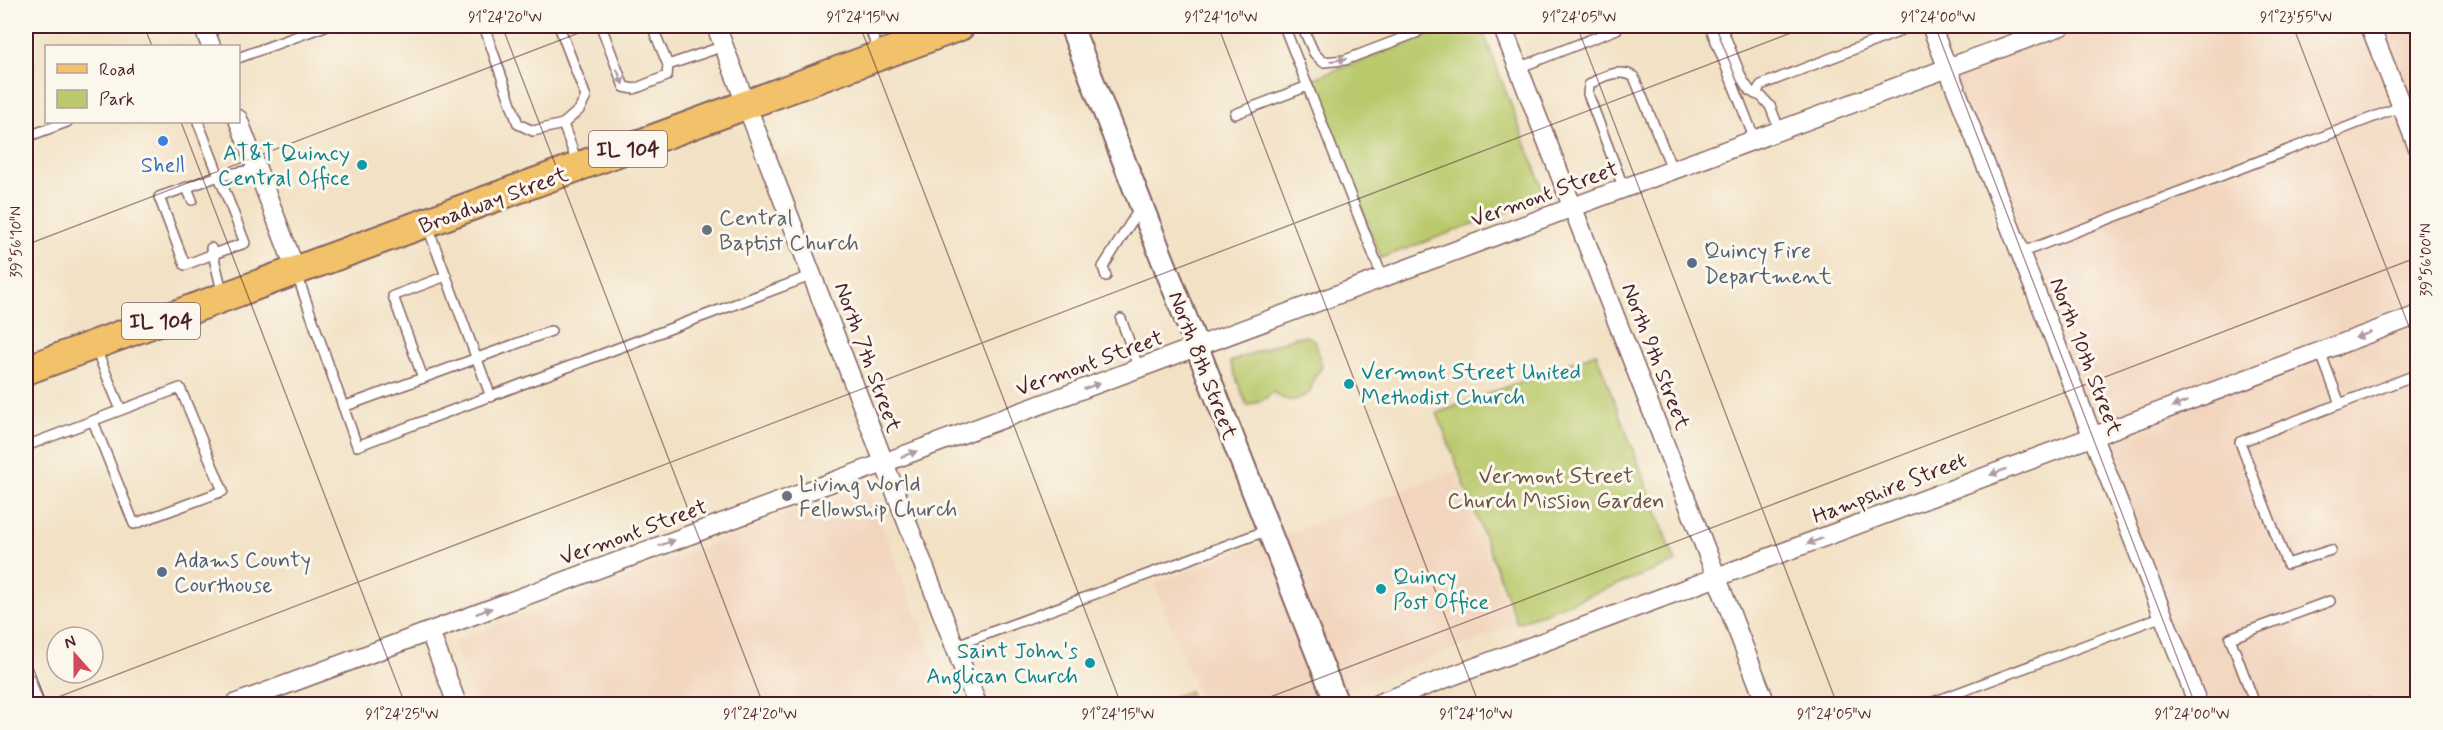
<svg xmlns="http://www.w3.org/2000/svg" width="2443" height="730" font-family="Mynerve,sans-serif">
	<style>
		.built { fill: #f2d5be }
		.green { fill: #b9c96c; stroke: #82744c; stroke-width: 1.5 }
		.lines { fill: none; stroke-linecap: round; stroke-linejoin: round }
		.service-casing { stroke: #856361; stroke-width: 12 }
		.minor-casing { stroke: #856361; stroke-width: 21 }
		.tertiary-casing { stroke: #856361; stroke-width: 26 }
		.primary-casing { stroke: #856361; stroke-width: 32 }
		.service { stroke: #fff; stroke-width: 9 }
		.minor { stroke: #fff; stroke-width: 18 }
		.tertiary { stroke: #fff; stroke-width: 22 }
		.primary { stroke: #f2c26a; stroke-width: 28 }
		.oneway { fill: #ae9aa0 }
		.ticks { fill: none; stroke: #4a1f2b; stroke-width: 1.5; stroke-opacity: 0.45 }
		.shop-dot { fill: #3f7fe0; stroke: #fbf7ec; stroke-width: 2 }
		.culture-dot { fill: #0f9aa8; stroke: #fbf7ec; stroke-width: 2 }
		.worship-dot { fill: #6b7280; stroke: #fbf7ec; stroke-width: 2 }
		.service-dot { fill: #5c6f8a; stroke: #fbf7ec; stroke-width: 2 }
		.labels { text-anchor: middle; stroke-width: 6; stroke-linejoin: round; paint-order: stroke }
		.shield { fill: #fbf7ec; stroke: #7f6065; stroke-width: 1.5 }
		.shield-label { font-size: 21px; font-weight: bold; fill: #4a1f2b }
		.culture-label { font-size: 22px; fill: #0d838f; stroke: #fbf7ec; text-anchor: end }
		.shop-label { font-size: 22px; fill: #366cbe; stroke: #fbf7ec }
		.street-label { font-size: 22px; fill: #4a1f2b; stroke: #fbf7ec }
		.worship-label { font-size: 22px; fill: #5b616d; stroke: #fbf7ec; text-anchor: start }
		.service-label { font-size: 22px; fill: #4e5e75; stroke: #fbf7ec; text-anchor: start }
		.park-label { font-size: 22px; fill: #6b523e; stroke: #fbf7ec }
		.neatline { fill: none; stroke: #4a1f2b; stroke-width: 2 }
		.ticks-label { font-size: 15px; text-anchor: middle; fill: #4a1f2b }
	</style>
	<rect width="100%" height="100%" fill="#fbf7ec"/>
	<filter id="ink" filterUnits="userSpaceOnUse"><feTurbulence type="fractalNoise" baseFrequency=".0167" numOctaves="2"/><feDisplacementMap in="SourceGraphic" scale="12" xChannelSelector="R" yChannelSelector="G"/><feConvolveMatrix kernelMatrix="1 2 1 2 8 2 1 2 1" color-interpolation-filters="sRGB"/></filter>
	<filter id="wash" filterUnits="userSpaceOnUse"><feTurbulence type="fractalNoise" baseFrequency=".008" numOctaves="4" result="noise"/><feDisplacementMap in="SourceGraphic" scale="24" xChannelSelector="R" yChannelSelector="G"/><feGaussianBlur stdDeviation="1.35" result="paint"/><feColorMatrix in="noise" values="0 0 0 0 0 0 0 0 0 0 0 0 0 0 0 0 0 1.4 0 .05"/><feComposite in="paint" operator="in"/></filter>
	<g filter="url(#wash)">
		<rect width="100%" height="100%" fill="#f2e1c4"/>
		<g class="built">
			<polygon points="2061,26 2417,26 2417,704 2198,704 1948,68"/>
			<polygon points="1455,471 1514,626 1310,704 1201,704 1155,583"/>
			<polygon points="867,485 950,704 476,704 453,642"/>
		</g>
		<g class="green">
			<polygon points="1452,26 1481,26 1546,197 1381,258 1312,79"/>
			<path d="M1306,336l9,4 7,27 -7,9 -5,16c-13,11 -25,11 -37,0l-10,8 -16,6 -17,-44 65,-25z"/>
			<polygon points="1596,353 1676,562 1517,623 1437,413"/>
			<polygon points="1189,691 1194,704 1152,704"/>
		</g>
	</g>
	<g filter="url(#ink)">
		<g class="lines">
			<defs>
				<g id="service">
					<polyline points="484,26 518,124 533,131 563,124"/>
					<polyline points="559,26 586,97 579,110 563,124 577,162"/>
					<polyline points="601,26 624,87 634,89 667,76 668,65 652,26"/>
					<polyline points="869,26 879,53"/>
					<polyline points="1284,26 1383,279"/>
					<polyline points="1302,26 1314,53 1323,62 1345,60 1416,33 1424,26"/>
					<polyline points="1710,26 1755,140"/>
					<polyline points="1721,26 1742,79 1750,91 1762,97 1770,106 1780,131"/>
					<polyline points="1505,33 1525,26"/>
					<polyline points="238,58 325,26"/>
					<polyline points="668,65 724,46"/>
					<polyline points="1518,68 1617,29"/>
					<polyline points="1755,94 1761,85 1896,33 1906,26"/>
					<polyline points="1235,114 1308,86"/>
					<polyline points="198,122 245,243 213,254 211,248"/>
					<polyline points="26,137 67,122"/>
					<polyline points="187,188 192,200"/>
					<path d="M1624,189l-36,-95 1,-9c12,-9 32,-17 45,-8l39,94"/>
					<polyline points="427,225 491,397"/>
					<polyline points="2020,253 2418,100"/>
					<polyline points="297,275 357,446 813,275"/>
					<polyline points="446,276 393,296 423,378 551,331"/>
					<polyline points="1106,276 1103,267 1140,208"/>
					<polyline points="223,295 213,254 185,265 159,197 219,176 257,169"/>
					<polyline points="1121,319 1139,369"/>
					<polyline points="2320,351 2340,404"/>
					<polyline points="343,407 423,378"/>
					<polyline points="93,421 134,524 223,491 180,388 121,410"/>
					<polyline points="26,446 121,410 95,347"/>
					<polyline points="2331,550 2287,564 2240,442 2418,374"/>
					<polyline points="954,646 1268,530"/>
					<polyline points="1928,704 2163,616"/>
					<polyline points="2255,704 2230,638 2330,601"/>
					<polyline points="2362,704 2367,703"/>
				</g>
				<g id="minor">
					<polyline points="203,26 211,46"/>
					<polyline points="716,26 977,704"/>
					<polyline points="1502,26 1766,704"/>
					<polyline points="1931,26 2198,704"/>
					<polyline points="2370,26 2418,148"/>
					<polyline points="238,119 296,271"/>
					<polyline points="430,632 457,704"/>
					<polyline points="26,682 34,704"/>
					<polyline points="234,704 2061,26"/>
					<polyline points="1377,704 2418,315"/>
				</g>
				<polyline id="tertiary" points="1071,26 1337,704"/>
				<polyline id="primary" points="26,370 960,26"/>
			</defs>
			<use href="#service" class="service-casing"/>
			<use href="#minor" class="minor-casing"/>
			<use href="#tertiary" class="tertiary-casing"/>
			<use href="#primary" class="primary-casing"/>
			<use href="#service" class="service"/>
			<use href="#minor" class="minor"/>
			<use href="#tertiary" class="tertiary"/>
			<use href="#primary" class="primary"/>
		</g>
		<defs><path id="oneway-solid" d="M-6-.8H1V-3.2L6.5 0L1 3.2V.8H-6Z" transform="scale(1.5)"/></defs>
		<g class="oneway">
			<use href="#oneway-solid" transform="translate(1338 60) rotate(-8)"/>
			<use href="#oneway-solid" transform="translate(620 77) rotate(68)"/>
			<use href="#oneway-solid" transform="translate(2363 335) rotate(159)"/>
			<use href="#oneway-solid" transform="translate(1092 386) rotate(-20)"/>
			<use href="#oneway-solid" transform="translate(2180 404) rotate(159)"/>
			<use href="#oneway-solid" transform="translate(909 454) rotate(-20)"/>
			<use href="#oneway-solid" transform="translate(1998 472) rotate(159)"/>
			<use href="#oneway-solid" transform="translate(1815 541) rotate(159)"/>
			<use href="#oneway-solid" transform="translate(667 543) rotate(-20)"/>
			<use href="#oneway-solid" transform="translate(484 611) rotate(-20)"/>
		</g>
	</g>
	<path class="ticks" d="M144,26l8,20M502,26l261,678M860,26l261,678M1218,26l261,678M1577,26l260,678M1935,26l260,678M2293,26l125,324M181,122l224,582M26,245l571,-219M26,649l21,55M40,704l1769,-678M1252,704l1166,-447"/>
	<circle class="shop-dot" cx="163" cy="141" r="6"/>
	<g class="culture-dot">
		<circle cx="362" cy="165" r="6"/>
		<circle cx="1349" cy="384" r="6"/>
		<circle cx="1381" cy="589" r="6"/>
		<circle cx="1090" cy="663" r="6"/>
	</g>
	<g class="worship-dot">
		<circle cx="707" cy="230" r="6"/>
		<circle cx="787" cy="496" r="6"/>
	</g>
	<g class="service-dot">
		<circle cx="1692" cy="263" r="6"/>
		<circle cx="162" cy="572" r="6"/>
	</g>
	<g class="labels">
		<g class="shield">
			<rect x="589" y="131" width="78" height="36" rx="4.5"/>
			<rect x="122" y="303" width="78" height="36" rx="4.5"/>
		</g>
		<g class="shield-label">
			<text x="628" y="156">IL 104</text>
			<text x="161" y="328">IL 104</text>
		</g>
		<g class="culture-label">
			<text x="350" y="160">AT&amp;T Quincy<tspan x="350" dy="25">Central Office</tspan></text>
			<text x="1361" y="379" text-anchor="start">Vermont Street United<tspan x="1361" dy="25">Methodist Church</tspan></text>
			<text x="1393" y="584" text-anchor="start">Quincy<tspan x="1393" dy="25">Post Office</tspan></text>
			<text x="1078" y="658">Saint John's<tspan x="1078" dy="25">Anglican Church</tspan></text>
		</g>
		<g class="shop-label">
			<text x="163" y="172">Shell</text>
		</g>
		<g class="street-label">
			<text transform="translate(1544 193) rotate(-20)" y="8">Vermont Street</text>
			<text transform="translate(493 199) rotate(-20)" y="8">Broadway Street</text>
			<text transform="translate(1657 356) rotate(69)" y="8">North 9th Street</text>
			<text transform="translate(2087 356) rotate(69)" y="8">North 10th Street</text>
			<text transform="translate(869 357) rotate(70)" y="8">North 7th Street</text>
			<text transform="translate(1089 362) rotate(-20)" y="8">Vermont Street</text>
			<text transform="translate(1204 365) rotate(69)" y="8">North 8th Street</text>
			<text transform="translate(1889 487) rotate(-21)" y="8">Hampshire Street</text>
			<text transform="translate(633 531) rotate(-20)" y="8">Vermont Street</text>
		</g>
		<g class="worship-label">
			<text x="719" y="225">Central<tspan x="719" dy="25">Baptist Church</tspan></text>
			<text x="799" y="491">Living World<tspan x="799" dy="25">Fellowship Church</tspan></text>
		</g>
		<g class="service-label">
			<text x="1704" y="258">Quincy Fire<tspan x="1704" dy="25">Department</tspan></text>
			<text x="174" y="567">Adams County<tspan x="174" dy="25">Courthouse</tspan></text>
		</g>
		<g class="park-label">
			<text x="1556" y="483">Vermont Street<tspan x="1556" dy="25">Church Mission Garden</tspan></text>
		</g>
	</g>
	<rect width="2443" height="730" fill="none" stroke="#fbf7ec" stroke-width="66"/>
	<rect x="45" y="45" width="195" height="78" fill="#fbf7ec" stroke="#b4a19f" stroke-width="1.5"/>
	<rect x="57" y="64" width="30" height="9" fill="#f2c26a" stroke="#b4a19f" stroke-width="1.5"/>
	<text x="99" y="75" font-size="18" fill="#4a1f2b">Road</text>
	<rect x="57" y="90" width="30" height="18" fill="#b9c96c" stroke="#b4a19f" stroke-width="1.5"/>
	<text x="99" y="105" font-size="18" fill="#4a1f2b">Park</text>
	<g transform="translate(75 655) rotate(339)"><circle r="28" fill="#fbf7ec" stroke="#b4a19f" stroke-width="1.5"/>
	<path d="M0-4.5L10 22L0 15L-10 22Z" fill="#d1495b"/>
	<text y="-9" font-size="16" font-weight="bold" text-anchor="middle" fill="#4a1f2b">N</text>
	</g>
	<rect x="33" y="33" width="2377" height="664" class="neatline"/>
	<g class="ticks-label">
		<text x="505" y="22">91°24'20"W</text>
		<text x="863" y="22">91°24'15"W</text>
		<text x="1221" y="22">91°24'10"W</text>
		<text x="1579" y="22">91°24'05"W</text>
		<text x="1938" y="22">91°24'00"W</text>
		<text x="2296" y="22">91°23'55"W</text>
		<text transform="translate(16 242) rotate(-90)" y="5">39°56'10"N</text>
		<text transform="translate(2426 260) rotate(-90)" y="5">39°56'00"N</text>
		<text x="402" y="719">91°24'25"W</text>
		<text x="760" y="719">91°24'20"W</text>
		<text x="1118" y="719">91°24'15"W</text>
		<text x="1476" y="719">91°24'10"W</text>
		<text x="1834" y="719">91°24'05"W</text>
		<text x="2192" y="719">91°24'00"W</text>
	</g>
</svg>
